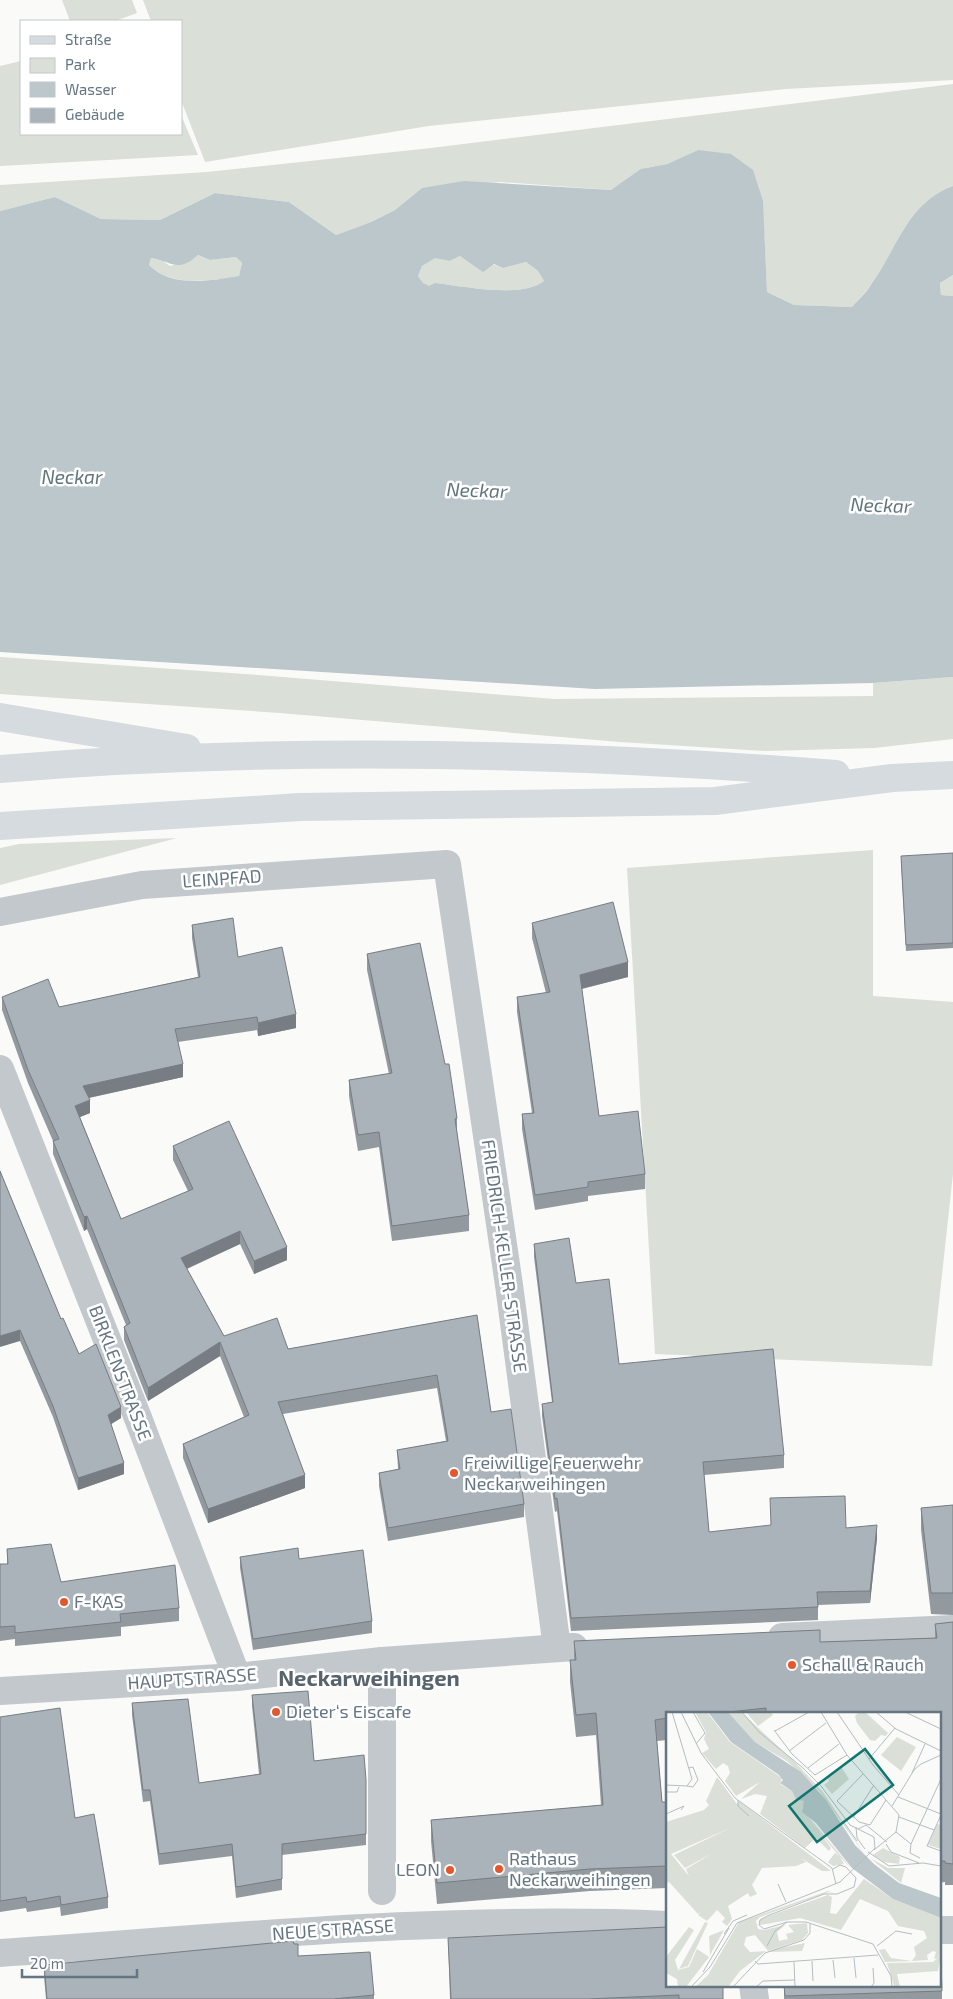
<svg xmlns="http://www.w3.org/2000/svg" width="953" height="1999" font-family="'Exo 2',sans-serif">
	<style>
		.green { fill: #dadfd7 }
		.water { fill: #bbc7cb; fill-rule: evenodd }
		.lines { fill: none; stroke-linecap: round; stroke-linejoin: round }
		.minor { stroke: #c3c8cc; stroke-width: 28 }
		.major { stroke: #d6dbdf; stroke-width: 28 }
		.wall { fill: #929a9f }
		.shaded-wall { fill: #777d82 }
		.building { fill: #aab3b9; stroke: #777d82 }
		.poi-dot { fill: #e4572e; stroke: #fff; stroke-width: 2 }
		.labels { text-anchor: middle; stroke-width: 5; stroke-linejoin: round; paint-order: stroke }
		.street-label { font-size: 18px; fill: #657683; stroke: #fff }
		.poi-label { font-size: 18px; fill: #657683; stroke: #fff; text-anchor: start }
		.water-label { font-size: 19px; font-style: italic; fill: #60757c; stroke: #fff }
		.district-label { font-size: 22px; font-weight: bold; fill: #57646e; stroke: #fff }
		.inset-road { fill: none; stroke: #b5bdc2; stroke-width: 1 }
		.view { fill: #0f766e; fill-opacity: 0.15; stroke: #0f766e; stroke-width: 2.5 }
		.inset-edge { fill: none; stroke: #657683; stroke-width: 2.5 }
	</style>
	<rect width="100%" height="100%" fill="#fafaf8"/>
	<g class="green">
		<polygon points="62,0 132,0 137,13 115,21 70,21"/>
		<polygon points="143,0 953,0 953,80 786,89 429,126 205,162 181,100 181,21 151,21"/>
		<polygon points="21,61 21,134 181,134 181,115 198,155 0,166 0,66"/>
		<path d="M953,84v102c-46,17 -55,61 -81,97 -6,9 -13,16 -20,24l-58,-2 -27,-13 -3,-62 -66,-80 -31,14 -21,4 -35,22 -111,-8 -78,6 -27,22 -24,12 -35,13 -47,-33 -74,-9 -55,27 -59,-1 -46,-22 -55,14v-26l207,-13 224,-24z"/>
		<path d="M198,255l12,5 26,-3 6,6 -3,14c-31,3 -66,11 -90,-12l2,-7 12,3 7,5 23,-7z"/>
		<path d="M460,256c13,9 29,5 43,12l23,-6 12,9 6,10c-23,18 -81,5 -109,2l-6,4 -6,-4 -5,-7 4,-10 13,-9 15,4z"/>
		<polygon points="953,275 953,296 941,295 940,283"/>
		<polygon points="0,657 258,675 554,699 873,696 873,683 953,677 953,739 874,748 765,751 620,742 280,713 0,694"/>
		<polygon points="177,838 0,885 0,848 19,844"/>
		<polygon points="873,850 873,996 953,1002 953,1174 932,1366 655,1354 627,868"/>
	</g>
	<path class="water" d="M698,150l33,4 22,16 10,31 4,91 27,13 58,2c7,-8 15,-15 20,-24 26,-36 35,-80 81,-97v89l-13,8 1,12 12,1v381l-80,6 -278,6 -595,-37v-441l55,-14 46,22 59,1 55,-27 74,9 47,33 35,-13 24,-12 27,-22 42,-7 147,9 30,-21 26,-5zM198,255l12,5 26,-3 6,6 -3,13c-30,5 -67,12 -90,-11l2,-7c22,4 27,15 47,-3zM460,256l23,16 11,-8 9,4 23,-6 12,9 6,10c-23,18 -81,5 -109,2l-6,3 -6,-3 -5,-7 4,-10 13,-8 15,3z"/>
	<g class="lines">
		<g class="minor">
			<polyline points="0,912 142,885 447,864 509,1285 557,1648"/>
			<polyline points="0,1069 138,1418 237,1677"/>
			<polyline points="782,1637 953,1629"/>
			<polyline points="0,1691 237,1677 382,1661 574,1647"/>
			<polyline points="382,1891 382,1661"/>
			<polyline points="939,1930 953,1930"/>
			<path d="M0,1953c222,-15 444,-38 667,-28"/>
			<polyline points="753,1985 755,1999"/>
		</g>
		<g class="major">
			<polyline points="0,717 187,748"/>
			<path d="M0,769c278,-23 558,-17 836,5"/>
			<polyline points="0,826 300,807 715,801 892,778 953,775"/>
		</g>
	</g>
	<g class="wall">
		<polygon points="953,853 953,948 906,951 901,862"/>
		<polygon points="532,923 628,977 582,989 599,1116 645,1174 645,1189 588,1196 588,1201 535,1210 522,1129 522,1114 532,1113 517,1012 517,997 546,993 532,938"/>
		<polygon points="192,925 238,957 296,1028 258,1036 257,1030 178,1042 183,1077 89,1098 90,1113 80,1117 121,1219 188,1191 173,1160 173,1146 287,1260 254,1274 240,1244 187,1269 224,1336 288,1349 477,1315 491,1412 524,1504 524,1517 388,1541 379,1486 379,1473 398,1469 397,1450 446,1441 437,1388 283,1414 305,1488 208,1523 183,1458 183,1444 244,1417 220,1356 148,1401 124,1340 124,1327 126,1325 87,1229 84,1231 53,1154 53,1141 28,1083 2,1010 2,997 59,1007 198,977 192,938"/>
		<polygon points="367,954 445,1064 457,1118 457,1133 469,1215 469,1231 392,1241 379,1147 358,1151 349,1096 349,1080 389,1074 367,970"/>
		<polygon points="0,1171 61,1319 79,1354 121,1418 111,1424 124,1474 78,1490 53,1417 20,1341"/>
		<polygon points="534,1244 576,1283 619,1364 784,1455 784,1468 704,1475 709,1532 846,1528 877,1538 870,1603 818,1605 818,1620 571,1631 557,1511 555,1512 542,1416 542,1404 552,1402 534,1257"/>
		<polygon points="953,1505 953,1615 931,1614 921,1530 921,1508"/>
		<polygon points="7,1549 61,1582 179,1608 179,1621 121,1627 121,1636 15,1646 15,1639 0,1641 0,1564 7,1564"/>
		<polygon points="240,1557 299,1559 372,1621 372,1633 253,1650 240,1568"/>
		<polygon points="953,1622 953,1885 945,1885 945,1882 939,1883 939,1713 667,1713 667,1740 657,1741 662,1802 667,1802 667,1888 590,1891 437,1904 431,1841 431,1820 601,1805 596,1735 576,1737 570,1682 570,1660 574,1660 574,1641 820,1642 935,1638 935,1624"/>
		<polygon points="252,1695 314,1761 366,1780 366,1845 282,1855 282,1890 236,1898 232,1856 159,1865 150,1801 143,1802 132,1715 132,1703 199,1783 259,1774 252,1706"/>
		<polygon points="0,1717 75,1818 108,1897 108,1908 61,1916 60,1907 27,1912 26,1908 0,1912"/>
		<polygon points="448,1938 723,1999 450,1999"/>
		<polygon points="294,1944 298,1956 374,1995 374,1999 46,1999 44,1976 44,1965"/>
		<polygon points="784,1985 939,1985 942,1991 942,1999 784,1999"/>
	</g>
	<g class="shaded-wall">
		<polygon points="628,962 628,977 580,989 580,975"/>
		<polygon points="296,1014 296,1028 258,1036 258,1023"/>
		<polygon points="183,1064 183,1077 83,1099 83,1086"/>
		<polygon points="90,1100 90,1113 75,1119 75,1106"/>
		<polygon points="87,1216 87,1229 84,1231 84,1217"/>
		<polygon points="240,1231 240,1244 181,1271 181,1258"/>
		<polygon points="287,1247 287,1260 254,1274 254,1261"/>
		<polygon points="20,1330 20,1341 0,1347 0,1336"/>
		<polygon points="220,1342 220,1356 148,1401 148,1388"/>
		<polygon points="121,1407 121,1418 108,1426 108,1415"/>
		<polygon points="124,1463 124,1474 78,1490 78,1478"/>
		<polygon points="305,1475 305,1488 208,1523 208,1509"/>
		<polygon points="877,1525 877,1538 870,1603 870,1591"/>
	</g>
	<g class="building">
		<polygon points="953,853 953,943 906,945 901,856"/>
		<polygon points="613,902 628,962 580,975 599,1116 638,1111 645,1174 588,1182 588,1187 535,1195 522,1114 534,1113 517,997 550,992 532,923"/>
		<polygon points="233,918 238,957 282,947 296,1014 258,1023 257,1017 175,1029 183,1064 83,1086 90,1100 75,1106 121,1219 193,1189 173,1146 229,1121 287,1247 254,1261 240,1231 181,1258 224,1336 277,1318 288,1349 477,1315 491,1412 511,1409 524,1504 388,1528 379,1473 400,1469 397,1450 448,1441 437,1375 278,1402 305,1475 208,1509 183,1444 249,1415 220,1342 148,1388 124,1327 130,1323 87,1216 84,1217 53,1141 59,1139 28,1070 2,997 48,979 59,1007 200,977 192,925"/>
		<polygon points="420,943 445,1064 449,1064 457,1118 455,1119 469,1215 392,1226 379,1132 358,1135 349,1080 392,1073 367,954"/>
		<polygon points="0,1171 61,1319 63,1318 79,1354 96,1344 121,1407 108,1415 124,1463 78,1478 53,1406 20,1330 0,1336"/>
		<polygon points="569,1238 576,1283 609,1279 619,1364 773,1349 784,1455 703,1462 709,1532 771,1525 770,1498 845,1496 846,1528 877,1525 870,1591 817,1592 818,1607 571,1618 557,1498 555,1499 542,1404 553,1402 534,1244"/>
		<polygon points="953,1505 953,1593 931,1593 921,1508"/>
		<polygon points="51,1544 61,1582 175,1565 179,1608 120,1614 121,1622 15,1633 15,1626 0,1627 0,1564 8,1564 7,1549"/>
		<polygon points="298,1548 299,1559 363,1550 372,1621 253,1639 240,1557"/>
		<polygon points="953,1622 953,1864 945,1863 945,1861 939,1861 939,1713 766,1713 766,1708 720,1713 667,1713 667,1718 655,1720 662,1802 667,1802 667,1866 590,1869 437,1883 431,1820 603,1805 596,1713 576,1715 570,1660 576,1660 574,1641 820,1630 820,1642 937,1638 935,1624"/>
		<polygon points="308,1691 314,1761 364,1755 366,1780 366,1834 282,1844 282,1879 236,1887 232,1844 159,1854 150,1790 143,1790 132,1703 188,1699 199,1783 261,1774 252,1695"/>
		<polygon points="60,1708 75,1818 94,1814 108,1897 61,1905 60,1896 27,1902 26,1897 0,1901 0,1717"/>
		<polygon points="667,1927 667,1985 723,1985 723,1999 679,1999 679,1995 587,1999 451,1999 448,1938"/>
		<polygon points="939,1934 940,1934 942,1991 785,1996 784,1985 939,1985"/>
		<polygon points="293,1941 294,1944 298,1944 298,1956 370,1952 374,1995 333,1999 47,1999 44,1965"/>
	</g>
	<g class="poi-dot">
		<circle cx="454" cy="1473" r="5"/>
		<circle cx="64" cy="1602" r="5"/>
		<circle cx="792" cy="1665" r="5"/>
		<circle cx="276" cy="1712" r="5"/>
		<circle cx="499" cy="1869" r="5"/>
		<circle cx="450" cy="1870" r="5"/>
	</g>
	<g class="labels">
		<g class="street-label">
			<text transform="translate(222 879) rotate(-4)" y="6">LEINPFAD</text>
			<text transform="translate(504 1256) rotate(82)" y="6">FRIEDRICH-KELLER-STRASSE</text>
			<text transform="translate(120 1373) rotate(69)" y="6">BIRKLENSTRASSE</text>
			<text transform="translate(192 1679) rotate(-4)" y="6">HAUPTSTRASSE</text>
			<text transform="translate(333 1930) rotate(-4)" y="6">NEUE STRASSE</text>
		</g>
		<g class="poi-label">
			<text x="464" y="1469">Freiwillige Feuerwehr<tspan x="464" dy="21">Neckarweihingen</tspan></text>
			<text x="74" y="1608">F-KAS</text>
			<text x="802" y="1671">Schall &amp; Rauch</text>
			<text x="286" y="1718">Dieter‘s Eiscafe</text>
			<text x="509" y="1865">Rathaus<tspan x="509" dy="21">Neckarweihingen</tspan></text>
			<text x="440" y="1876" text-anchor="end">LEON</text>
		</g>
		<g class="water-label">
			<text x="72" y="484">Neckar</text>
			<text transform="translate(477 490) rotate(2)" y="7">Neckar</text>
			<text transform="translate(881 505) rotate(2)" y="7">Neckar</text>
		</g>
		<g class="district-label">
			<text x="369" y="1686">Neckarweihingen</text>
		</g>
	</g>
	<g transform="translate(666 1712)">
		<rect width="275" height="275" fill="#fafaf8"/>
		<path d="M29,0h12l23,30 52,36 -2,6 12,7 4,9 8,1 2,4 -4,3 4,6 46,55 -12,-12 4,7 -11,2 -5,-4 7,-9 4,3 -21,-26 13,18 -2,3 -13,-13 -11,10 -45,-34 7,-18 -12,-2 -14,5 19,-17 -24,14 -11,-15 5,-8 -2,-7 -5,-3 -7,6 -14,-16 7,-4 -5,-10 2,-7zM62,0h13l54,50 28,30 43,64 -48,-66 -31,-29 -32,-19zM80,0h25l2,3 -15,11zM193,0h6l23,21 -2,3 -5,-1 -6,6 -5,-1 -13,-17 -2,-7zM231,25l19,10 -15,24 -20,-16zM176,56l7,11 -17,15 -8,-9 5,-4 -2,-4zM51,65l20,27 2,-3 92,70h-9l-21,-13 5,4 -10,4 -34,2 -10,17 5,9 -7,3 -2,-4 -20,13 4,13 -5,7 -5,-4 3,-4 -8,-8 -10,11 -9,-6 3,-3 -3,2 -29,-32 -3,1v-61l38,-12 5,-5 -3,-4zM64,116l-56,27 11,13 28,-15 -27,16 3,7 -18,-22zM271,112l4,1v24l-13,-4zM217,136l17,9 -1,7 -15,-2 -11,-7zM204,146l18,10h17l-4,15zM198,167l29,20 48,19v35l-3,5 -4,1 2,-7 -3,-1 -6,4 1,5 -16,1 4,-6 -2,-8 13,-9 -3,-7 -26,-5 -10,-15 -28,-12 -19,31 -41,-12 -40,7v-5l6,-3 62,-22 4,2 -2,16 6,1zM162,179l8,3 -7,-2 -69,25 -4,4 2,8 6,1 21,-5 -8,7 2,9 9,-2 -2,-5 8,-2 -6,-7 19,-2 1,10 -6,7 -34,11 -13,-16 -9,2 -2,8 6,7 16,-1 -26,20 -12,16h-33l13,-12 31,-53zM39,210l3,1 -20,43 -9,3zM23,215l5,3 -19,30 3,10 11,-3 8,-18 12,8 -23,30h-8l-1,-8 -11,-6v-16zM58,218l-14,25 -1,-19zM139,231l-3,8 -33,1 7,-3zM219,237l6,9 21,3 -27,1 -6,-12zM275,243l-3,16 -41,3 3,13 -6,-1 -7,-23 46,-1z" fill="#dadfd7" fill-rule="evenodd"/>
		<path d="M42,0h20l27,30 46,30 25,28 29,45 19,19 25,19 42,15v20l-48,-19 -41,-31 -36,-45 -14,-11 2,-11 -8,-1 -4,-9 -12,-8 3,-3 -4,-5 -48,-33z" fill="#bbc7cb"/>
		<path class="inset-road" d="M15,0l20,41 34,45 97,70 4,16M27,0l12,21 -9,11M76,0l17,20 44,36 20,20M155,0l26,43 52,60 -3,17 -22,18M171,0l36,53 26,30M210,0l20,17 45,22M239,0l36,17M108,18l18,24 23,21 32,-20M109,19l34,-19M123,39l37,-28M203,47l26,-31M142,56l31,-24M246,61l13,-29M197,62l-26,27 22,21 11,3M0,73l21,1 5,-7 -20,-67M21,74l6,1 5,-7 -5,-13 -4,1M0,80h11l2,-5M232,85l43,17M72,88v6l11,10M226,94l22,-36 7,-6 20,-9M0,102l18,-8 -3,4M275,103l-14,31 14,5M233,105l35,13M187,106l21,-33M177,109l14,20M204,113l16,-25M190,115l1,11 8,11M192,117l8,-4 21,17M230,120l15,12M220,132l5,8 28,11M202,140l21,14 34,-3 18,3M254,146l-10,-5 1,-9 30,-65M167,157l7,-4 6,2 10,11 -2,9 -17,7h-13l-57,22 -7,4 -1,5 5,4 23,-7h19l67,22 18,32 1,11M112,172l8,18M58,222l9,-13 14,-6M101,234l8,-15 12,-9M211,234l19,-15 16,3M188,246l2,20M167,248l2,18M89,249l3,3 120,-9M146,249l1,20M128,250l1,25M37,260l26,-44M25,275l19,-20 27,-44 103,-41 35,-34 -1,-11 -24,-12 -29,-39M67,275l32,-34 39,-13 6,-7v-9M90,275l7,-6 32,-1M205,275l3,-4 -1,-15"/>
		<path class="view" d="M199,37l28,36 -76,57 -28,-36z"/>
		<rect width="275" height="275" class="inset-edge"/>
	</g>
	<rect x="20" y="20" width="162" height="115" fill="#ffffff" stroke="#c1c8cd"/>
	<rect x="30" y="36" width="25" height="8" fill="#d6dbdf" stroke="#c1c8cd"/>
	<text x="65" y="45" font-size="15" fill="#657683">Straße</text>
	<rect x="30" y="58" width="25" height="15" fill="#dadfd7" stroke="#c1c8cd"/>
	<text x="65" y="70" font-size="15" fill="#657683">Park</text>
	<rect x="30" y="82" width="25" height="15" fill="#bbc7cb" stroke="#c1c8cd"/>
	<text x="65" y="95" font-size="15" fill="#657683">Wasser</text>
	<rect x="30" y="108" width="25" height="15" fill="#aab3b9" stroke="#c1c8cd"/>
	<text x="65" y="120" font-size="15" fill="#657683">Gebäude</text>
	<path d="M22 1969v8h115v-8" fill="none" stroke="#657683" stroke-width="2.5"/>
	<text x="30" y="1969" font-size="15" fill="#657683" stroke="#ffffff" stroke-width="4" paint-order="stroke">20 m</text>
</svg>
